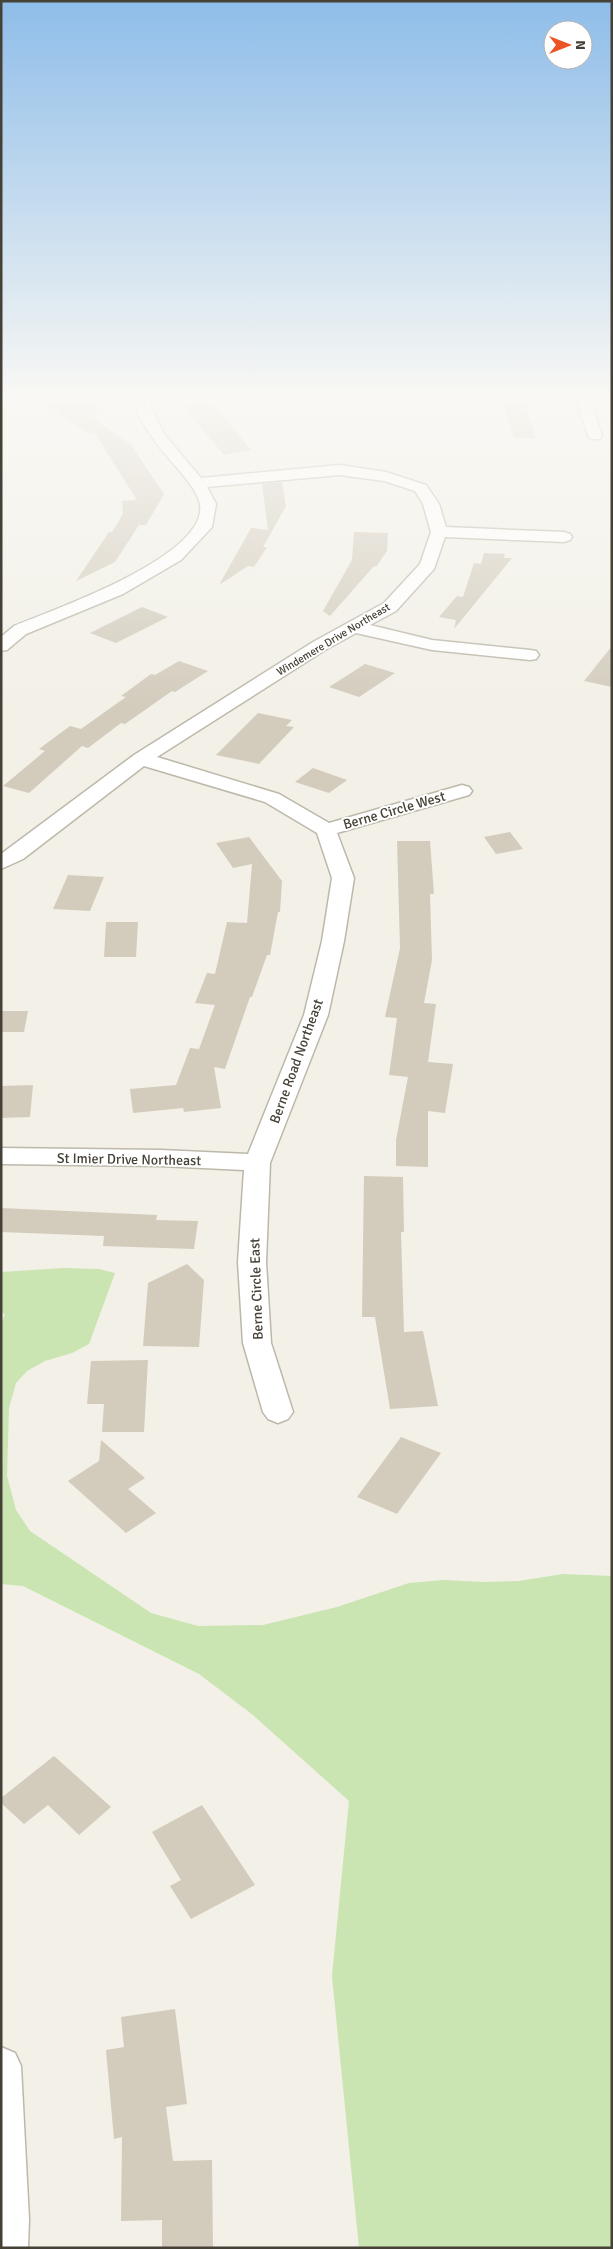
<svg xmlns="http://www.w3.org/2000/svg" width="613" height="2249" font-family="Signika,sans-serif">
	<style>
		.green { fill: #cae4b2 }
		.building { fill: #d3ccbd }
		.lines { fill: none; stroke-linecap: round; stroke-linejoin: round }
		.street-casing { stroke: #bdb8aa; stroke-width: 3 }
		.street { fill: #fff; fill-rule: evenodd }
		.labels { text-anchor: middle; stroke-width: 4; stroke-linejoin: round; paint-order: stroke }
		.far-street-label { font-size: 11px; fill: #454136; stroke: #fff }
		.street-label { font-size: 14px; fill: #454136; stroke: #fff }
	</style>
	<rect width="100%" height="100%" fill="#f2f0e7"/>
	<polygon class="green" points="64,1268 99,1269 115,1273 89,1344 72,1353 45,1361 27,1371 16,1383 9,1408 7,1476 16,1510 30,1531 151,1613 198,1626 263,1625 337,1607 409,1583 444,1580 483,1582 519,1581 563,1574 612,1576 612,2248 359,2248 332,1976 349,1801 253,1715 199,1674 23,1586 1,1584 1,1323 5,1315 1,1311 1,1272"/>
	<g class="building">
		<polygon points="44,403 99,403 95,420 131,445 164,494 146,525 139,525 115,562 76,581 109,532 112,532 123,514 122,501 137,500 92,429 91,435"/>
		<polygon points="503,403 524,403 536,438 514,438"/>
		<polygon points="183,406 215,406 251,450 224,455"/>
		<polygon points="282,482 286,506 263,547 267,547 254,567 248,566 219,585 251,528 268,530 262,484"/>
		<polygon points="354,532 388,533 387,551 376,567 374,566 330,616 323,611 352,560"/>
		<polygon points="484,553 505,554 504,558 512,558 454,629 456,620 439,617 457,596 463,597 474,563 481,564"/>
		<polygon points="142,607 168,617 116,643 90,633"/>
		<polygon points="612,646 612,687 584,681"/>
		<polygon points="179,661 208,671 175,692 172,691 125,724 121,723 88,748 82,746 29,793 3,786 45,751 39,749 70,726 81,729 126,697 121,696 151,674 155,675"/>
		<polygon points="365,664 395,673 359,697 329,687"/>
		<polygon points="258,713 292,720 286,726 294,727 259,764 216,755"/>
		<polygon points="313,768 347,780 329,793 295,782"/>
		<polygon points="510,832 523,849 496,854 484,837"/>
		<polygon points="249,837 282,881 280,912 278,912 270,955 267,955 252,997 250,997 225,1069 214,1067 221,1108 184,1112 183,1108 133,1113 130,1089 176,1085 190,1048 199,1049 215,1005 195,1003 207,973 215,974 227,922 247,923 252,864 233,868 216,843"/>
		<polygon points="397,841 430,841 434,894 430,894 432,960 424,1003 436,1004 428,1062 453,1064 445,1113 428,1111 428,1167 396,1166 396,1140 408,1077 389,1075 397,1018 385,1017 400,948"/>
		<polygon points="68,875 104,877 90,911 53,909"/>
		<polygon points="106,922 138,922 136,957 104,957"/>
		<polygon points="1,1011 28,1011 24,1032 1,1032"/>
		<polygon points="33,1085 30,1117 1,1118 1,1086"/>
		<polygon points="364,1176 403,1177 404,1232 401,1232 404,1332 423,1331 438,1406 390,1409 375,1317 362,1317"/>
		<polygon points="1,1208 157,1215 156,1220 198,1221 194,1249 103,1246 104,1236 1,1232"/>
		<polygon points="187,1264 204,1280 199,1347 143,1346 148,1283"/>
		<polygon points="148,1360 144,1432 102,1432 104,1404 87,1404 91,1361"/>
		<polygon points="401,1437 441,1453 397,1514 357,1497"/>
		<polygon points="101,1440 145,1478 128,1489 156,1513 126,1533 68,1481 99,1461"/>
		<polygon points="54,1756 111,1807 79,1835 48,1805 24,1824 1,1803 1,1798"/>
		<polygon points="202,1805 255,1885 191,1919 170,1886 181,1880 152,1832"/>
		<polygon points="175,2009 187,2104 166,2107 173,2161 212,2160 213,2248 162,2248 162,2220 121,2221 122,2137 114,2139 106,2050 124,2047 121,2017"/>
	</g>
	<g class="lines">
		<defs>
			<g id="street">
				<path d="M138,394h14l-2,11 14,29 37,44 139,-13 46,7 40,13 13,19 7,23 118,5 6,2 2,3 -2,3 -6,2 -119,-5 -11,32 -38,42 -26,14 62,15 98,10 6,1 3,4 -3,4 -6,1 -98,-10 -76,-17 -31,17 -168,107 122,37 50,29 133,-38 7,2 3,4 -3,4 -132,38 17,45 -10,63 -16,74 -58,148 -4,99 5,81 22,69 -5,7 -10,4 -10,-4 -5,-7 -20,-69 -5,-81 6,-92 -83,-4 -160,-2v-16l160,2 87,4 56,-139 18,-74 10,-63 -15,-45 -52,-31 -121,-36 -121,93 -22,10v-15l133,-99 179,-113 71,-39 36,-39 11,-32 -8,-28 -8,-13 -31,-10 -44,-6 -133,12 9,17 -4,23 -31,33 -58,34 -97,40 -19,16 -6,1v-14l13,-11c39,-16 195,-70 186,-122 -3,-16 -25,-38 -35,-50 -9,-11 -27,-34 -29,-49 0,-3 1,-8 2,-11z"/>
				<polygon points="575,394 589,394 602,436 600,439 590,439 588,436"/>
				<polygon points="1,2047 15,2053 21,2066 29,2219 28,2248 1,2248"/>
			</g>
		</defs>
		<use href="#street" class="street-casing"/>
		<use href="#street" class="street"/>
	</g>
	<linearGradient id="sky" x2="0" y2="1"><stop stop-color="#8ebde9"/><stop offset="0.56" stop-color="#f9f8f4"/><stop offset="1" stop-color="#f9f8f4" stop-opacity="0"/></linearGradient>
	<rect width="613" height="708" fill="url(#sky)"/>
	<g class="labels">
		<g class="far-street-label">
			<text transform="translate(333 639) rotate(-31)" y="4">Windemere Drive Northeast</text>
		</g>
		<g class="street-label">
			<text transform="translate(394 810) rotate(-16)" y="5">Berne Circle West</text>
			<text transform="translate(296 1061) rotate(-70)" y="5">Berne Road Northeast</text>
			<text transform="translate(129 1159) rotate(1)" y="5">St Imier Drive Northeast</text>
			<text transform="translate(256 1289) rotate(-92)" y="5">Berne Circle East</text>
		</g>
	</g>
	<rect width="613" height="2249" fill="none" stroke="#454136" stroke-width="5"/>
	<g transform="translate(568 45) rotate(90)"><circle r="24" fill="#ffffff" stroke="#b5b3af"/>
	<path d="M0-4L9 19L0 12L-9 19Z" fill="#ec5325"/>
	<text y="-8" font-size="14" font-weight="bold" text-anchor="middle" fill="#454136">N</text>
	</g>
</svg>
